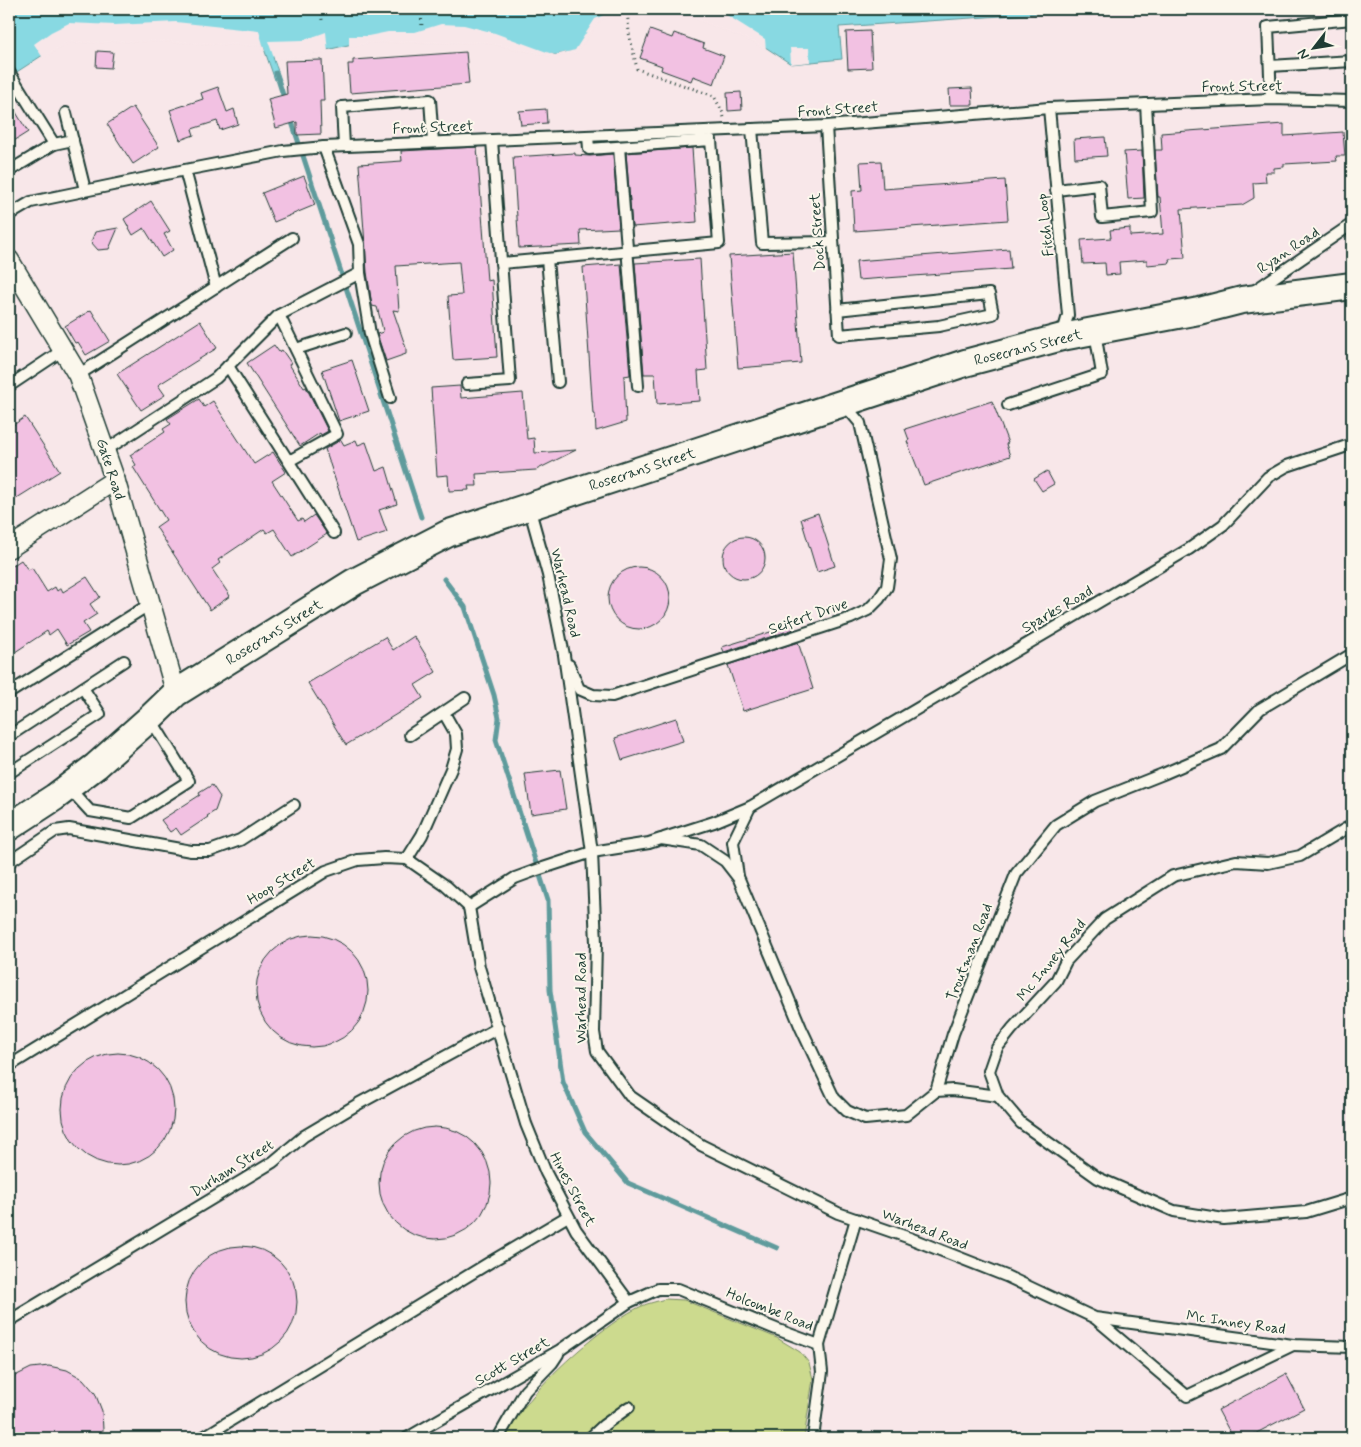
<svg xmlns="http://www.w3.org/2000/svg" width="1361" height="1447" font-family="Mynerve,sans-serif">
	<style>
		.green { fill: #ccda8e; stroke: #768c61 }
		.water { fill: #88d9e2; stroke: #5e9b9c }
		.pier { fill: #f8e7e9 }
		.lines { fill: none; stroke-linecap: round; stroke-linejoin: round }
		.stream { stroke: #5e9b9c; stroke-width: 5 }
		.building { fill: #f2c1e2; stroke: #1f3d34 }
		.lane-casing { stroke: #1f3d34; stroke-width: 14 }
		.street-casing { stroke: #1f3d34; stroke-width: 22 }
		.secondary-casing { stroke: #1f3d34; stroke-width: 30 }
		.path { stroke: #1f3d34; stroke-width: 3; stroke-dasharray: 1 4; stroke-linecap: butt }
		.lane { stroke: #fbf7ec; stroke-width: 10 }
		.street { stroke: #fbf7ec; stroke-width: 19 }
		.secondary { stroke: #fbf7ec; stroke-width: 26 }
		.labels { text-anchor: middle; stroke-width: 4; stroke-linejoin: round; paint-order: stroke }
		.street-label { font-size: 15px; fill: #1f3d34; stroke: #fbf7ec }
	</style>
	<rect width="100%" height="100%" fill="#f8e7e9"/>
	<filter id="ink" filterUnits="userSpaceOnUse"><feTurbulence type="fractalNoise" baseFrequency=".02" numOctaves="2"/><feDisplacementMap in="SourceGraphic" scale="10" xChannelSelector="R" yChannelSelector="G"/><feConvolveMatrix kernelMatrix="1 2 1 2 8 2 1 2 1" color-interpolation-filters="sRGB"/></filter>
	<g filter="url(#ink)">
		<path class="green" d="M665,1299l19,1 93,38 23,14 9,11 4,16 -9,59h-300c24,-43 59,-76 97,-106 14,-10 29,-22 46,-28 6,-2 12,-3 18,-5z"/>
		<g class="water">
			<polygon points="9,9 628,9 599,18 575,51 555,55 484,39 369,40 314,53 273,57 281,80 275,80 262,43 149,39 66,40 9,77"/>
			<polygon points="676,9 1104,9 839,27 842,59 791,64 756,41"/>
		</g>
		<g class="pier">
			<polygon points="616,9 631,9 629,11 600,20 576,53 555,57 484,42 370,43 349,47 349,36 368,36 388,32 415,32 441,24 464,25 495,33 555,55 575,50 595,19"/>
			<polygon points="673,9 717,9 765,39 766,50 755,43 675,11"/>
			<polygon points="176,22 259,31 265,51 263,51 261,46 149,41 67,43 43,58 34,44 51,32 69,23 115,25"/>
			<polygon points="326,32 328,52 277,59 279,66 277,67 268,41 304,40"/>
			<polygon points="790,48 809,48 810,62 791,64"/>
		</g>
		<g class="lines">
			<g class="stream">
				<polyline points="276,73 285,101"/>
				<polyline points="291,119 421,517"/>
				<polyline points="444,579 465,607 494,695 499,718 496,740 548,900 550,990 563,1082 585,1132 628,1183 777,1248"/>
			</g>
		</g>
		<g class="building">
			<polygon points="650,30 672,38 674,33 704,44 703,48 724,56 714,84 693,76 691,81 661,70 662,66 640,58"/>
			<polygon points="870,31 872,68 848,69 846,32"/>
			<polygon points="97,51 113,52 111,68 96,67"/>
			<polygon points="466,52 469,84 350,93 348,64 353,64 353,60"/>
			<polygon points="322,60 324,101 320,101 321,134 297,135 297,122 276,128 268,99 287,94 285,61"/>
			<polygon points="218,87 227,112 234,109 238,124 220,130 217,121 192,129 194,135 180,140 170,110 203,99 201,93"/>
			<polygon points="972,88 973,105 950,105 949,89"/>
			<polygon points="741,92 742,110 728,111 727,93"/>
			<polygon points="9,101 28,132 9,144"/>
			<polygon points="133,107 159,147 133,164 107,124"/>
			<polygon points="546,109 547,123 521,125 519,111"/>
			<polygon points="1284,124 1284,136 1343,132 1345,156 1336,156 1337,161 1284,164 1284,167 1274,168 1274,172 1265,172 1266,182 1253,183 1254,198 1242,205 1181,209 1185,258 1169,259 1170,263 1147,265 1147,260 1119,262 1120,274 1106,275 1105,263 1083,264 1081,240 1111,238 1110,230 1130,228 1130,236 1163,234 1160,197 1158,197 1155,150 1162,150 1161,133"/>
			<polygon points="1105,137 1107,156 1075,158 1074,139"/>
			<polygon points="477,147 487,281 492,280 497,357 453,360 448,296 462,295 459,262 396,266 399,311 393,310 406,348 406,354 386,361 377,334 383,332 382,326 377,307 372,306 367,272 359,164 402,161 401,151"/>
			<polygon points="692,148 697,222 632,227 626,153"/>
			<polygon points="1142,151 1144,198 1128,199 1124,152"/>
			<polygon points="575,153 575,155 590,156 613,154 619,228 580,230 581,245 519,248 513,157"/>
			<polygon points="881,161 883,189 1005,180 1008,220 854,231 852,191 862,190 860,162"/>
			<polygon points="304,176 315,205 274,222 262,193"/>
			<polygon points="151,201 170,231 164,234 173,250 162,257 144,228 133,235 124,219"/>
			<polygon points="118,228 109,249 98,250 91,242 95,232"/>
			<polygon points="1009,249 1011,269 858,280 856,261"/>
			<polygon points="793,252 801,363 738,368 729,256"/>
			<polygon points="700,259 707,370 698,371 700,401 657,404 655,374 644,374 635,263"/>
			<polygon points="621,264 630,375 624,376 626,422 596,431 595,414 593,414 583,267"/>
			<polygon points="91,310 110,341 86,355 78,342 75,343 65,326"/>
			<polygon points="200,321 217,348 158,385 165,395 141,410 117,374"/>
			<polygon points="274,345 279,352 282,350 291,363 289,364 304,388 306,387 328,431 321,435 320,433 300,446 247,363"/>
			<polygon points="352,360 369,411 339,421 322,370"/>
			<polygon points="460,386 461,398 523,393 527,439 534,438 535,453 576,450 536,470 476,474 477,486 468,486 469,490 449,491 448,475 437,476 431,388"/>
			<polygon points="199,399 204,407 213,401 254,464 273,452 286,472 272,481 298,521 302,519 304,522 314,515 327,534 292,557 274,529 267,533 264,529 218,560 220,563 212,569 230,596 210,610 156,527 166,520 133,467 136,465 130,455 165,432 163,429 171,424 167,419"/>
			<polygon points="992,401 1008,443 1006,444 1010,456 924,485 907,441 909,440 905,429"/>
			<polygon points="25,417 60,471 9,503 9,428"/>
			<polygon points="341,440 344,445 356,440 358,445 366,442 376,471 386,467 397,504 379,510 387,532 356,542 325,449"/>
			<polygon points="1047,471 1054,484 1042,491 1034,479"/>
			<polygon points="818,513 835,566 817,572 801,519"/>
			<circle cx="744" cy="558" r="21"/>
			<polygon points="21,560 28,570 32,568 47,592 55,587 57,591 61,588 63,592 87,577 100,597 90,604 97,614 83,623 89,632 67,645 57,629 49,635 47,631 9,656 9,568"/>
			<circle cx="639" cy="598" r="31"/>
			<polygon points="793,625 794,629 724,652 722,647"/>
			<polygon points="414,636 436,672 415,685 423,698 346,745 308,683 385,637 393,650"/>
			<polygon points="798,642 813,689 743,711 728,665"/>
			<polygon points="676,718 683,741 622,760 615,738"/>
			<polygon points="560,770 566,809 531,814 525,774"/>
			<polygon points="212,785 220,797 215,811 207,816 208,817 181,835 176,828 170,832 161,820 200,795 199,793"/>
			<circle cx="312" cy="991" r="56"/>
			<circle cx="118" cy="1109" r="56"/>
			<circle cx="435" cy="1183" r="56"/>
			<circle cx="241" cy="1302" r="56"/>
			<polygon points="49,1366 67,1370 83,1379 95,1393 102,1411 103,1430 101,1438 9,1438 9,1382 15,1376 31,1368"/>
			<polygon points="1286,1374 1304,1408 1247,1438 1233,1438 1218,1410"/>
		</g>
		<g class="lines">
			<defs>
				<g id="lane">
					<polyline points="1270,66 1352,61"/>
					<polyline points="9,72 54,144"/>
					<polyline points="1271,99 1268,27 1352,19"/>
					<polyline points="1049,108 1068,315 1062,336"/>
					<polyline points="66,113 85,190"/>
					<polyline points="826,126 839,335 939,326 993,314 989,294 837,310"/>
					<polyline points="752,129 762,243 833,242"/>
					<polyline points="344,146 342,107 430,100 433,142"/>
					<polyline points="619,147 638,386"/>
					<polyline points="9,171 54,144 73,140"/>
					<polyline points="1056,190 1099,185 1102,217 1152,212 1146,104"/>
					<polyline points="9,215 31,202 185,170"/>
					<polyline points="547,259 558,382"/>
					<polyline points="501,263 719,243 711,140 589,149 588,136"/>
					<polyline points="360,273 370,334 390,398"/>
					<polyline points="216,287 185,170 283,151 324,147 826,126 1049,108 1271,99 1352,101"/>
					<polyline points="1254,291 1352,224"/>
					<polyline points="279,315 337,434 289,461"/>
					<polyline points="296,349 346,333"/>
					<polyline points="228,366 334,533"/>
					<polyline points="78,375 292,238"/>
					<polyline points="467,384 510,381 492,140"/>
					<polyline points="9,386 63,350"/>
					<polyline points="1008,405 1102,374 1095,332"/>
					<polyline points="106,450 216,378 279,315 360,273 359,244 324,147"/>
					<polyline points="529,507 548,575 564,655 592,852 596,943 594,1032 597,1051 630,1096 701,1145 838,1213 907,1237 1006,1276 1095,1318 1293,1345 1352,1347"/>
					<polyline points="569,665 579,689 593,695 612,696 851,618 868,610 879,599 887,587 891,559 860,423 844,404"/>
					<polyline points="9,693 150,604"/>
					<polyline points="410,735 465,698"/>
					<polyline points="9,736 124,661"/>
					<polyline points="9,773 100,714 83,688"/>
					<polyline points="69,788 90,811 131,818 189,781 150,718"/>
					<polyline points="1352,825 1300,856 1268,863 1236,861 1173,876 1105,919 1066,961 1056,981 1012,1029 997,1048 989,1071 998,1096 1021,1123 1098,1178 1174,1211 1224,1219 1306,1212 1352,1198"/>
					<polyline points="664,838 714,822 750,807"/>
					<polyline points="407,859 422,835 451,769 457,749 456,734 444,713"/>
					<polyline points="9,862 55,831 69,829 191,851 210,851 240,840 294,805"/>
					<polyline points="738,876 733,842 750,807 1189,549 1223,525 1268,477 1287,466 1347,446 1352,443"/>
					<polyline points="469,907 515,878 534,871 592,852 649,843 661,839 701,845 725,861 739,879 801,1028 834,1098 847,1111 865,1119 906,1115 936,1091 953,1034 1016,874 1056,825 1095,801 1163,774 1221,749 1260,709 1352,654"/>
					<polyline points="9,1066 326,871 358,860 384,858 407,859 446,886 469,907 479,967 526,1124 546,1173 576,1230 629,1302"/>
					<polyline points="936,1091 953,1090 998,1096"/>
					<polyline points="1096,1319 1187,1396 1293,1345"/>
					<polyline points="9,1321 273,1162 304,1136 358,1104 498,1028"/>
					<polyline points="819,1345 856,1219"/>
					<polyline points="202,1438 492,1261 568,1216"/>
					<polyline points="407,1438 560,1350 629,1302 658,1289 678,1289 776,1329 819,1345 822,1372 813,1438"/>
					<polyline points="498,1438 525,1391 552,1363 558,1354"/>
					<polyline points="590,1438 604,1425 629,1407"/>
				</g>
				<g id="street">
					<polyline points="9,260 78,375 115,480 176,693"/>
					<polyline points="9,548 115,480"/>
				</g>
				<polyline id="secondary" points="9,827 55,797 96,766 150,718 176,693 354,582 449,533 965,363 1062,337 1199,311 1242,300 1352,286"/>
			</defs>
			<use href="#lane" class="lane-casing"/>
			<use href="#street" class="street-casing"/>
			<use href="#secondary" class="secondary-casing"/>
			<g class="path">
				<polyline points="321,9 322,20"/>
				<polyline points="421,9 422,28"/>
				<polyline points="627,9 629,33 637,69 714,96 723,113 724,118"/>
			</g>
			<use href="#lane" class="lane"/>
			<use href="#street" class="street"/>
			<use href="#secondary" class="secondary"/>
		</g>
	</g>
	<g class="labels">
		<g class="street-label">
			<text transform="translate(1242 86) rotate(-1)" y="5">Front Street</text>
			<text transform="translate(838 109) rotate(-4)" y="5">Front Street</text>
			<text transform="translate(433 127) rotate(-2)" y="5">Front Street</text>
			<text transform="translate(1045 225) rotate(-96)" y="5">Fitch Loop</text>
			<text transform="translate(817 232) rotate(-94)" y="5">Dock Street</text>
			<text transform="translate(1288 250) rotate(-34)" y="5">Ryan Road</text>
			<text transform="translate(1028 347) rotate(-14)" y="5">Rosecrans Street</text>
			<text transform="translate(111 469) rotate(72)" y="5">Gate Road</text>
			<text transform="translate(642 469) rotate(-18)" y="5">Rosecrans Street</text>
			<text transform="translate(566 593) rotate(77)" y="5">Warhead Road</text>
			<text transform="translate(1057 609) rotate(-30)" y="5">Sparks Road</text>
			<text transform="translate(808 616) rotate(-19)" y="5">Seifert Drive</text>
			<text transform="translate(274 632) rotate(-32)" y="5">Rosecrans Street</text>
			<text transform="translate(281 881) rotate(-31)" y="5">Hoop Street</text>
			<text transform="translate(969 952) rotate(-69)" y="5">Troutman Road</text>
			<text transform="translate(1051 960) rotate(-51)" y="5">Mc Inney Road</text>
			<text transform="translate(581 998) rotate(-90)" y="5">Warhead Road</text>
			<text transform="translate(232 1168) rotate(-32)" y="5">Durham Street</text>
			<text transform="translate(573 1189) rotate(62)" y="5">Hines Street</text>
			<text transform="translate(925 1229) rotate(21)" y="5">Warhead Road</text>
			<text transform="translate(770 1309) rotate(22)" y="5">Holcombe Road</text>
			<text transform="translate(1236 1322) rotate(8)" y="5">Mc Inney Road</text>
			<text transform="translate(512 1361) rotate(-30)" y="5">Scott Street</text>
		</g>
	</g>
	<rect width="1361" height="1447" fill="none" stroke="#fbf7ec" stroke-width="30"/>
	<rect x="15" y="15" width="1331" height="1417" fill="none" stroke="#1f3d34" stroke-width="2" filter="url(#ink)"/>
	<g transform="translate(1314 48) rotate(239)" stroke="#fbf7ec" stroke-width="4" paint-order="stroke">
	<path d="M0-4L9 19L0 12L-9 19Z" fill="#1f3d34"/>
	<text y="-8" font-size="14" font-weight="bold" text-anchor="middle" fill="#1f3d34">N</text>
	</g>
</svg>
